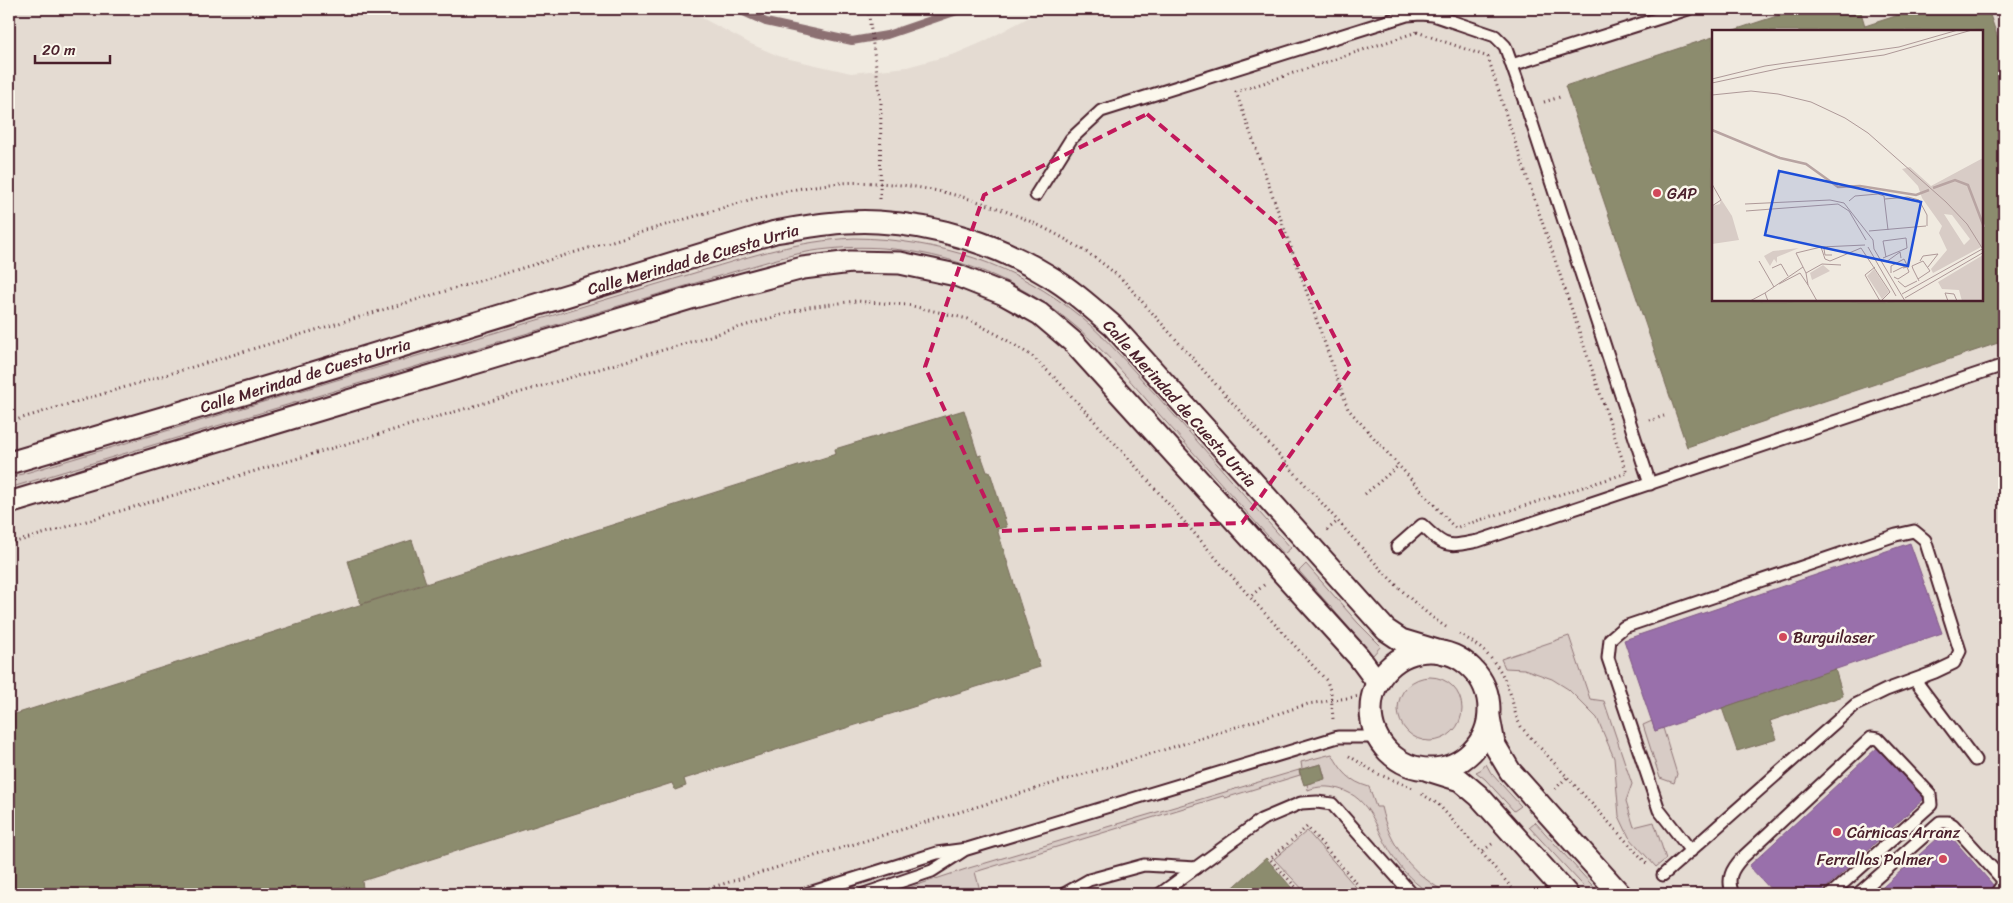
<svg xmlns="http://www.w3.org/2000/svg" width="2013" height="903" font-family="Sriracha,sans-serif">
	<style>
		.built { fill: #e4dbd2; fill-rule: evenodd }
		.green { fill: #d8ccc6; stroke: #917678 }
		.offices { fill: #9970ab; stroke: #815885 }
		.industry { fill: #8c8c6e; stroke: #786b5a }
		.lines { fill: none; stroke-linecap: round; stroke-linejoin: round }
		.stream { stroke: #8c6f72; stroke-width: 8 }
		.lane-casing { stroke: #4a1f2b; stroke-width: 15 }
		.street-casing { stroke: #4a1f2b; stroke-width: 25 }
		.path { stroke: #4a1f2b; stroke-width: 3; stroke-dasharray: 1 4; stroke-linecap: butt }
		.lane { stroke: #fbf7ec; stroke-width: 11 }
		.street { stroke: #fbf7ec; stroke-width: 21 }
		.marked { fill: none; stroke: #c2185b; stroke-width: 4; stroke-dasharray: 10 6; stroke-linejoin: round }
		.poi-dot { fill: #d1495b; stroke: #fbf7ec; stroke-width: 2 }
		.labels { text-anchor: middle; stroke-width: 5; stroke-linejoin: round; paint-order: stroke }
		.poi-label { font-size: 16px; fill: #4a1f2b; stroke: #fbf7ec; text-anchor: start }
		.street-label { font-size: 16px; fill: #4a1f2b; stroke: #fbf7ec }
		.inset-river { fill: none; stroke: #b8a4a2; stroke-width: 2.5 }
		.inset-road { fill: none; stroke: #ae9998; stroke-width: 1 }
		.view { fill: #1d4ed8; fill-opacity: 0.15; stroke: #1d4ed8; stroke-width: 2.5 }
		.inset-edge { fill: none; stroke: #4a1f2b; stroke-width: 2.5 }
	</style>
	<rect width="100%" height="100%" fill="#f0eae0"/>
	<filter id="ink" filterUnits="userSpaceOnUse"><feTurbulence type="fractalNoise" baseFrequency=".02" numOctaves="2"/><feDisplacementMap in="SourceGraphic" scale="10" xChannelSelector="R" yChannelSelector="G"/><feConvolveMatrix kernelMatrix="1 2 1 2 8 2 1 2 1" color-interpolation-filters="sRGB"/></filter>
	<g filter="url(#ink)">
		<path class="built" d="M9,9h676l66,35 30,13 70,16 56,-6 48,-13 28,-12 61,-33h960v885h-1995zM1713,31h269v269h-269z"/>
		<g class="green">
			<path d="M854,238c83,1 163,26 228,80 28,23 51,53 76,79 45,50 88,101 133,151l-7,6c-39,-44 -79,-88 -118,-132 -31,-35 -60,-72 -97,-101 -66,-53 -155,-81 -240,-72 -25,2 -49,9 -73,16l-747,223v-10l692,-207c53,-16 97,-30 153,-33z"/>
			<polygon points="1306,564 1358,623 1381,646 1373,655 1299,571"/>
			<polygon points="1569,636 1590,699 1604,701 1632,784 1626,801 1634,827 1654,822 1666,859 1656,867 1629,837 1619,816 1614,758 1597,718 1568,689 1552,679 1524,669 1505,668 1501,659"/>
			<circle cx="1430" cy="709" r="32"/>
			<polygon points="1652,721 1655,731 1663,728 1677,774 1674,783 1660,778 1643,725"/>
			<path d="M1332,754c10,18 17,27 37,33l7,20h5c9,40 32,68 68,87h-18c-15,-9 -29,-23 -38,-38 -17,-25 -21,-58 -54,-67 -11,-3 -21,-3 -31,1l-1,-6 18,-6 -4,-14 -19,5 -1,-7z"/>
			<polygon points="1486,764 1491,773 1521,806 1514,811 1485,779 1476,772 1482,769"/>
			<polygon points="1299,770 1300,775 1225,798 1223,796 975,872 981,894 890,894 969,868"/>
			<polygon points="1535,822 1600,894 1591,894 1529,827"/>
			<polygon points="1307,831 1362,894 1307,894 1274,859"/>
		</g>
		<g class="offices">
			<polygon points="1910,543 1942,633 1655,731 1624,640"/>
			<polygon points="1878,747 1925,798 1819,894 1775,894 1749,866"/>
			<polygon points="1946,831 1994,886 1985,894 1875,894"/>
		</g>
		<g class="industry">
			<polygon points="1798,9 1860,9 1865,26 1917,9 1988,9 2004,56 2004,341 1687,447 1565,86 1713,37 1713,300 1982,300 1982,31 1731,31"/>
			<polygon points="964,410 978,456 981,455 987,472 990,472 1007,527 997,529 1040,667 684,779 686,786 675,790 672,783 362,881 363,888 347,893 344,886 317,894 9,894 9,716 836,454 835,449"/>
			<polygon points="412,540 426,583 361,604 348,561"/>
			<polygon points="1835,669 1843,696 1770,721 1777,739 1737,751 1722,708"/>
			<polygon points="1321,764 1325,779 1304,785 1299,770"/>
			<polygon points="1266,858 1297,894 1226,894"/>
		</g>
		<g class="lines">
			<polyline class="stream" points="737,9 766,22 852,41 887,35 963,9"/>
			<defs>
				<g id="lane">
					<polyline points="1512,65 1688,9"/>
					<polyline points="1036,195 1071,139 1101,111 1407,15 1421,14 1433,15 1495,36 1505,46 1527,108 1650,484"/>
					<path d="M1397,547l25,-22c23,23 25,22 56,16l526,-176"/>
					<polyline points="1915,680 1975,760"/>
					<polyline points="1663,875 1855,705 1886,690 1935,672 1954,663 1960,651 1925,540 1914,531 1896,535 1624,627 1610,639 1608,658 1659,810 1691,851"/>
					<polyline points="806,894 937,853 967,849 1338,737 1370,737 1382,745"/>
					<polyline points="864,894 932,871 963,851"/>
					<polyline points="1064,894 1089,880 1144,865 1196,868"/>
					<polyline points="1160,894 1261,820 1301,803 1317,802 1332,804 1412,894"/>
					<path d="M1733,894c-7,-15 -1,-25 9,-36l129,-120 7,1 52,55 1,11 -100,89"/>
					<polyline points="1858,894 1940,822 1948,822 1953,825 2002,879 2002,885 1996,894"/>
				</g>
				<g id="street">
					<path d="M9,463l255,-75 511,-156c34,-6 68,-12 103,-10 58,3 119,22 169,53 24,14 45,33 66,51l273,304 15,10 43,13"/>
					<polyline points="9,503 694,297 803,268 851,262 900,263 956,275 1004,294 1040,314 1073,342 1358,656 1378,683"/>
					<circle cx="1430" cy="710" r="59"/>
					<polyline points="1489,717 1494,744 1510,771 1620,894"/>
					<polyline points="1428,770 1460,780 1479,796 1567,894"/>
				</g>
			</defs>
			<use href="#lane" class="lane-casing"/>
			<use href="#street" class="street-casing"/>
			<g class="path">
				<polyline points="868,9 881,102 880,200"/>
				<polygon points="1417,32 1488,57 1506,115 1627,473 1455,528 1348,409 1236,92"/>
				<polyline points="1544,102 1560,97"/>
				<polyline points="1649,421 1664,416"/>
				<path d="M9,422l750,-225c27,-6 54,-12 82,-14 85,-5 184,26 254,75 9,6 18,14 27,21l255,286c22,23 44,46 72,64"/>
				<polyline points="1365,494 1398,466"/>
				<polyline points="1327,530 1338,521"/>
				<polyline points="9,544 808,307 856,301 908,305 968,319 1000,336 1032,356 1056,379 1131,461 1250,597"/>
				<polyline points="1264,585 1250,597 1327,681 1331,693 1333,719"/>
				<path d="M1459,634c23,12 40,29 49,53 6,15 5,27 14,41l127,138"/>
				<polyline points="1349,756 1378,774 1413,788"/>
				<polyline points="1555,789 1567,777"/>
				<polyline points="1422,794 1438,804 1481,852"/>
				<polyline points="1492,844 1481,852 1517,894"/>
				<polyline points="690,894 1183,744 1308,704 1360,696"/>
				<polyline points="1302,894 1270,859 1307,827 1366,894"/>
			</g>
			<use href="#lane" class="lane"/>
			<use href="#street" class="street"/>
		</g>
	</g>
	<path class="marked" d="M1147,114l130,110 74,145 -109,154 -242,8 -75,-164 59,-172z"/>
	<g class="poi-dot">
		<circle cx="1657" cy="193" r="5"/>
		<circle cx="1783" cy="637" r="5"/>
		<circle cx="1837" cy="832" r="5"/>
		<circle cx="1943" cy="859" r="5"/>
	</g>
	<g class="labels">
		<g class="poi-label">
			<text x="1667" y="199">GAP</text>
			<text x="1793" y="643">Burguilaser</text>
			<text x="1847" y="838">Cárnicas Arranz</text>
			<text x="1933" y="865" text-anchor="end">Ferrallas Palmer</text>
		</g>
		<g class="street-label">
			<text transform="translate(693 259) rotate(-16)" y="6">Calle Merindad de Cuesta Urria</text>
			<text transform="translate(305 375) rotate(-17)" y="6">Calle Merindad de Cuesta Urria</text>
			<text transform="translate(1180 403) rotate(48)" y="6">Calle Merindad de Cuesta Urria</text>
		</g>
	</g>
	<g transform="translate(1712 30)">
		<rect width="271" height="271" fill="#f0eae0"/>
		<path d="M271,128v88l-50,27 -2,-4 16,-19 -8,-17 3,-7 -20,-28 -4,-12 -16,-17 8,-2 21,19zM232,184l8,1 18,24 -6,6zM9,169l11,17 7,24 -27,4v-38l8,-2zM87,218l-22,9v6l-3,-4 -4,7 -6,-10 9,-5zM271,225v46h-21l-3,-11 -17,-1 -4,-7zM111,235l7,6 -18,9 -2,-7zM162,239l15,23 -7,7 -15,-23z" fill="#d8ccc6" fill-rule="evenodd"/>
		<path class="inset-river" d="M0,100l68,28 26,6 32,23 22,-1 56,9 13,-5M221,158l22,-8 13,5 16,42"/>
		<path class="inset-road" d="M0,49l53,-13 134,-19 59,-17M0,53l70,-15 102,-13 88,-25M0,65l39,-4 27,3 33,8 34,16 23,15 78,69 21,22 17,27M0,154l9,16 -9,6M173,169l23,-2 11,3 8,15v11M137,171l6,-5 23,-2 6,2 4,34M33,174l85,-4 14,3 29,37 1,9 31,52M34,181l92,-7 11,7 17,29M157,201l57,-5M109,217l4,12 5,2 31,-13 29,44 -9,9M116,217l-4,2 1,6h7M156,217l28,49M171,228l24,-10 -1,-10 -23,3 3,16M47,231l15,26M208,231l3,-5 15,-2 -10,13M174,232l14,-10 1,6M129,235l-19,-1 -16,9 -10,-20 25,-6 44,-2M163,237l-10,8 15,26M60,238l9,-4 7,12M94,243l2,12 9,16M179,243v-7l13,-7 3,6 -14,7M182,247l4,2 11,-7 -2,-5 -4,1M206,249l12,-8 -7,-10 -11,5 1,3 6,12M186,251l7,6 12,-6M67,254l21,-11 8,12M190,264l82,-46M193,268l79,-46M38,271l15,-8M56,271l-3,-8 38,-26M236,271l-3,-8 9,1 3,7"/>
		<path class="view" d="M67,141l142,31 -13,64 -143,-31z"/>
		<rect width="271" height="271" class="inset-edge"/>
	</g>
	<rect width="2013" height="903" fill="none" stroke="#fbf7ec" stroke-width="30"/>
	<rect x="15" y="15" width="1983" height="873" fill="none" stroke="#4a1f2b" stroke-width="2" filter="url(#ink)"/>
	<path d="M35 55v8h75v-8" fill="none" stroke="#4a1f2b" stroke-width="2.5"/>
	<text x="42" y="55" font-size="15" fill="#4a1f2b" stroke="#fbf7ec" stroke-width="4" paint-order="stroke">20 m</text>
</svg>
